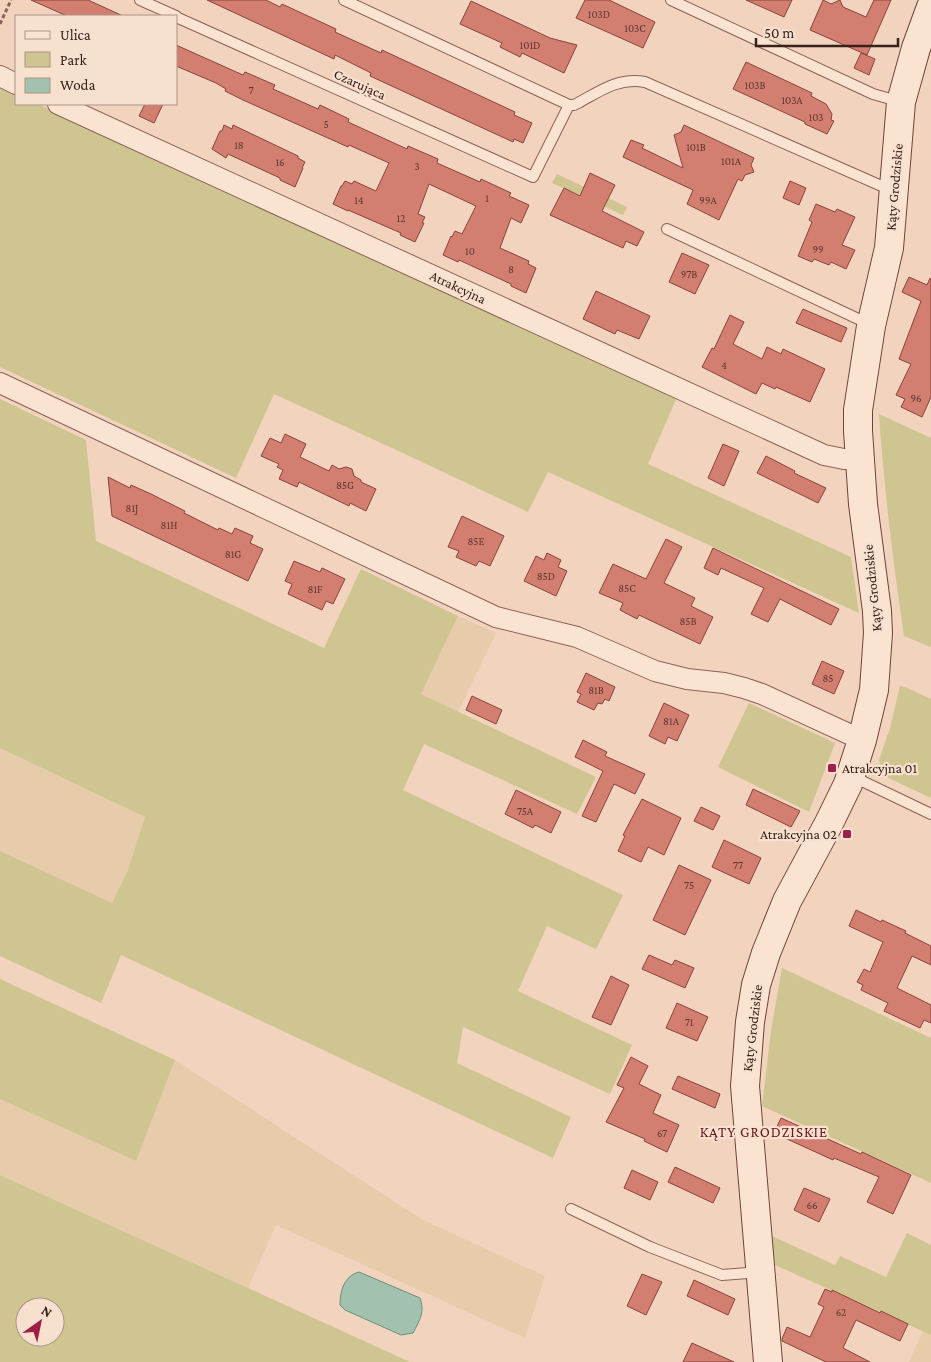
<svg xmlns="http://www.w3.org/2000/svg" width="931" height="1362" font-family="'Crimson Pro',serif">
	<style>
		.farmland { fill: #e7ccab }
		.green { fill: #cfc591; fill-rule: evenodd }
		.water { fill: #a2c2af; stroke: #68907b }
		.building { fill: #d27e71; stroke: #8b433a }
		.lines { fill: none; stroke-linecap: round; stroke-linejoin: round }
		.lane-casing { stroke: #8a6356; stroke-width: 12 }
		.street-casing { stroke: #8a6356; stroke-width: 22 }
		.secondary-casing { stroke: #6c4439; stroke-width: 30 }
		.path { stroke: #8a6356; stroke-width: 3; stroke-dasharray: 4 2.5; stroke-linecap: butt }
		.lane { stroke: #fbe3d2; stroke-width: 10 }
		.street { stroke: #fbe3d2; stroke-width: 20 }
		.secondary { stroke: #fbe3d2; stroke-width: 28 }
		.poi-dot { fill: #9d2146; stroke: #f8e0ce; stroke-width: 2 }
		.labels { text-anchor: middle; stroke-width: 4.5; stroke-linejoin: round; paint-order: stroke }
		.number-label { font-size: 11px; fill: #5f3830 }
		.street-label { font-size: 14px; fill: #39211b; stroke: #f8e0ce }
		.poi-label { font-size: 14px; fill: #39211b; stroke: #f8e0ce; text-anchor: start }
		.neighbourhood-label { font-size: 15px; letter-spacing: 1px; fill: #68181e; stroke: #f8e0ce }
	</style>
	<rect width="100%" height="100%" fill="#f1d3be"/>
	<g class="farmland">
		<polygon points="458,616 496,633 458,712 421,694"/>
		<polygon points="0,748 145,817 128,870 112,904 0,851"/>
		<polygon points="175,1060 423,1220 545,1276 525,1338 276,1225 248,1288 0,1175 0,1099 136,1161"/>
		<polygon points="923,1331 931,1335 931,1362 909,1362"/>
	</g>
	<g class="green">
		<polygon points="0,86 16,94 16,104 38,104 677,397 648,464 851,557 859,613 548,472 528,512 403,453 274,394 236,478 0,367"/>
		<polygon points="557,174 627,207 623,215 552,183"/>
		<polygon points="0,399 86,440 96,541 324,648 361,569 458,616 421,694 596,777 577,814 424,744 403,790 623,895 596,949 547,926 518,991 632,1045 610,1094 463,1027 457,1063 571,1117 553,1158 121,955 101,1003 0,956 0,851 112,903 128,870 145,817 0,748"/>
		<path d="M879,414l52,24v209l-27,-11c-11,-74 -20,-148 -25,-222z"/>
		<polygon points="900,686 905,687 931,699 931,798 882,775 879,760 890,728"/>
		<polygon points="749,703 835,743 809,812 718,767"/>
		<polygon points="782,968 931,1038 931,1183 762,1106 771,1031"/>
		<polygon points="0,979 175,1060 136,1161 0,1099"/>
		<path d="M0,1175l410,187h-410zM25,1307h30v30h-30z"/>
		<polygon points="907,1233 931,1245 931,1335 775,1265 772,1236 835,1265 840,1256 886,1277"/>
	</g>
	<path class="water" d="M359,1272l61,26c5,14 0,22 -7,35l-12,2 -56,-25 -5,-5c0,-14 4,-29 19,-33z"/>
	<g class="building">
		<polygon points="31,0 88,0 123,16 67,16"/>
		<polygon points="207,0 266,0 280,7 282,4 336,29 335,32 381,53 382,50 515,112 514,115 532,123 523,143 514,139 513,142 370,76 371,73 335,55 334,59"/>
		<polygon points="585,0 609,0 655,22 643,48 576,18"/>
		<polygon points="746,0 792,0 784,17"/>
		<polygon points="823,0 831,4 840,0 843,7 866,17 874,0 891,0 867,55 810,30"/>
		<polygon points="471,1 550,38 577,45 564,73 522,53 520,57 500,47 502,43 460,24"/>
		<polygon points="176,45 243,75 245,72 275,85 273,89 318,109 320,105 349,119 348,122 407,149 408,146 438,159 437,163 480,182 481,179 511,193 509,196 529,205 521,223 511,218 500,248 529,261 528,264 536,268 526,293 511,286 511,284 459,260 458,262 443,255 451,236 452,237 455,231 462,234 476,206 429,184 418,214 425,217 422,223 424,223 415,242 400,235 401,233 348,210 348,211 333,204 341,186 342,186 345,181 352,184 354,181 376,191 389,163 349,145 348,147 243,100 225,91 226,89 216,83 176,66"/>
		<polygon points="861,53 875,59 869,75 854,68"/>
		<polygon points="746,62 812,93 811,96 826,104 832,114 831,120 834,121 827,134 805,124 805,122 733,89"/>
		<polygon points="145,104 163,104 154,123 139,116"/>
		<polygon points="224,125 232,129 233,125 298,156 298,158 305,162 302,168 303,168 295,187 280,180 280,178 228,154 226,158 212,149 220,131 222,131"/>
		<polygon points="684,125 754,158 751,165 754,172 745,175 742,181 738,179 719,220 687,204 693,190 623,157 631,140 644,145 642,148 683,168 674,135 681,132"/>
		<polygon points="590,173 615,185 602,211 644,232 637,246 626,241 623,248 550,215 564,188 580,196"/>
		<polygon points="790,181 806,188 799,205 783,198"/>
		<polygon points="816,204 835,212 837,209 855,217 842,245 855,250 846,269 831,262 829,265 814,259 812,262 798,256 812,222 809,220"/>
		<polygon points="682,253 709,265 695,294 669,282"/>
		<polygon points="909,277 927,285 930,278 931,279 931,397 922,417 901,407 905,399 896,395 911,364 899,359 921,301 902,292"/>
		<polygon points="596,291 650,316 639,339 617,330 615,334 583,319"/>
		<polygon points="803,309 847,328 841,342 796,323"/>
		<polygon points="730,315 744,322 733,344 762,359 767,347 781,354 783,349 825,369 810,402 776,387 775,389 762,383 756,394 702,367 712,348 714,349"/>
		<polygon points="285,434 306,444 300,457 329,471 332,465 339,469 346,467 352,469 354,476 361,480 361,482 376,489 366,511 350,503 349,506 299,482 297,487 279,479 283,470 277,467 279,464 261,456 270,438 281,443"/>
		<polygon points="723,444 739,451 724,486 708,478"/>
		<polygon points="766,456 795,471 794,473 826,488 818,503 757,473"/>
		<polygon points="108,477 130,488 131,485 151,494 185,511 184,513 218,530 219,528 232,534 235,528 253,536 250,543 263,549 248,581 112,516"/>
		<polygon points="462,516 504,536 490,566 479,561 476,566 456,557 459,551 448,547"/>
		<polygon points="666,539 682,547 664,583 695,598 691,606 713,617 700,644 639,615 637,619 620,610 623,603 599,593 613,564 646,579"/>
		<polygon points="713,548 839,609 831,625 780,599 768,622 751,614 764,588 721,568 718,575 704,568"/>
		<polygon points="547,553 561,560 558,567 567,571 556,596 524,581 536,556 544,560"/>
		<polygon points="294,561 320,572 322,568 345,579 333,604 326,601 322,610 288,594 292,584 285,581"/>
		<polygon points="822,661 844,671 834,694 812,684"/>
		<polygon points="586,673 615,687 609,701 605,699 602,704 598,703 594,710 577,702 581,694 577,692"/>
		<polygon points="472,696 502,710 496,724 466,710"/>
		<polygon points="664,703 689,715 677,741 668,737 665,744 649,736"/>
		<polygon points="583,740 607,752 605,756 645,774 635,794 614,784 596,822 582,816 603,771 575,757"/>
		<polygon points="753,789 800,811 791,827 746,805"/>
		<polygon points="516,790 561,812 551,833 535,825 533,828 505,814"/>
		<polygon points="642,799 681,818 664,855 648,847 641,862 618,851 625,836 623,835"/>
		<polygon points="701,807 720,816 713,830 694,821"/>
		<polygon points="724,840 761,858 749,884 712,867"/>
		<polygon points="679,865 711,880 685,935 653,920"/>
		<polygon points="856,910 881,922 882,920 906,931 905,933 931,946 931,965 912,956 897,988 931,1005 931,1023 924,1020 920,1028 884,1011 888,1003 861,990 863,985 857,982 864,969 870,972 883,942 849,926"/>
		<polygon points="649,955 672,965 675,960 694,968 685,988 642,969"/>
		<polygon points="611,976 629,985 611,1025 592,1017"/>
		<polygon points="677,1003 708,1017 697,1041 666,1028"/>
		<polygon points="631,1057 648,1066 639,1084 661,1095 653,1113 679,1125 667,1152 644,1141 645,1139 606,1122 624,1088 617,1085"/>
		<polygon points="678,1076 720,1094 715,1108 672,1089"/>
		<polygon points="781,1118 861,1154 862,1152 911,1175 893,1214 867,1202 879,1177 834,1158 833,1160 774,1133"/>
		<polygon points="675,1167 720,1188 713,1203 668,1182"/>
		<polygon points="632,1170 658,1182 650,1200 624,1188"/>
		<polygon points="804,1188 830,1199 819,1222 794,1210"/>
		<polygon points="642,1274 662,1282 646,1315 627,1306"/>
		<polygon points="694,1280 735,1299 728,1315 687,1296"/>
		<polygon points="825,1289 832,1292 832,1290 880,1313 881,1311 908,1324 900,1341 856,1320 843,1348 870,1362 826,1362 782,1341 782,1339 787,1327 810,1337 824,1307 818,1304"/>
		<polygon points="692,1343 734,1362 683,1362"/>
	</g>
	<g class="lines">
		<defs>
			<g id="lane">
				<polyline points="140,0 176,16"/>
				<path d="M344,0l225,105h5l4,-2c22,-12 41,-26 67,-21l248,109"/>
				<polyline points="671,0 873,94 901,102"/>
				<polyline points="176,17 533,177 569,105"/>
				<polyline points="667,229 871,325"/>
				<polyline points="853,775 864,782 931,814"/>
				<polyline points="571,1209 650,1247 722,1275 761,1272"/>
			</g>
			<g id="street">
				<polyline points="0,76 16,84"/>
				<polyline points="58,104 824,455 844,459 860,459"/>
				<polyline points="0,383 496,617 577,637 655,671 687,679 724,683 744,688 762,694 862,740"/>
			</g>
			<polyline id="secondary" points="768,1362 745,1086 750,1022 756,985 766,953 787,901 829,823 848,784 862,740 874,690 878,633 877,611 863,504 858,431 858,410 871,326 889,248 901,102 916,48 931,7"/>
		</defs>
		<use href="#lane" class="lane-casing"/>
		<use href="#street" class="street-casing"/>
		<use href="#secondary" class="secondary-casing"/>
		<polyline class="path" points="0,24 11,0"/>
		<use href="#lane" class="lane"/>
		<use href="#street" class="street"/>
		<use href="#secondary" class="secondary"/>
	</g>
	<g class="poi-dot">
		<rect x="827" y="763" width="10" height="10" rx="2.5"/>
		<rect x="842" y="829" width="10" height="10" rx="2.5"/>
	</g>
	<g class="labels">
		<g class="number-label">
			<text x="599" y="18">103D</text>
			<text x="635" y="32">103C</text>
			<text x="530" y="49">101D</text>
			<text x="755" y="89">103B</text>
			<text x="251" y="94">7</text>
			<text x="792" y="104">103A</text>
			<text x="816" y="121">103</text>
			<text x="326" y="128">5</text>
			<text x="239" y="149">18</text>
			<text x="696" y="151">101B</text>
			<text x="731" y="165">101A</text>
			<text x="280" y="166">16</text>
			<text x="417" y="170">3</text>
			<text x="487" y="202">1</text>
			<text x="359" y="204">14</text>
			<text x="708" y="204">99A</text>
			<text x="401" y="222">12</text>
			<text x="818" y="253">99</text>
			<text x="470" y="255">10</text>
			<text x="511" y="273">8</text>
			<text x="689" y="278">97B</text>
			<text x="724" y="369">4</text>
			<text x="916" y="402">96</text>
			<text x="345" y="489">85G</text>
			<text x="132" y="512">81J</text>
			<text x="169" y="529">81H</text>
			<text x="476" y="545">85E</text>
			<text x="233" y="558">81G</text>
			<text x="546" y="580">85D</text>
			<text x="627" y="592">85C</text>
			<text x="315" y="593">81F</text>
			<text x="688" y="625">85B</text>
			<text x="828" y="682">85</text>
			<text x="596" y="694">81B</text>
			<text x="671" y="725">81A</text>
			<text x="525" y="815">75A</text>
			<text x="738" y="869">77</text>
			<text x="689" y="889">75</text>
			<text x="689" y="1026">71</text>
			<text x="662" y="1137">67</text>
			<text x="812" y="1209">66</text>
			<text x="841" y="1316">62</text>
		</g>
		<g class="street-label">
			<text transform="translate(360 84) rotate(24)" y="5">Czarująca</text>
			<text transform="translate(894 187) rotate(-85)" y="5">Kąty Grodziskie</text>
			<text transform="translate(458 287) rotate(25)" y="5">Atrakcyjna</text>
			<text transform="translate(872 588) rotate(-96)" y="5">Kąty Grodziskie</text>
			<text transform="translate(752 1028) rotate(-83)" y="5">Kąty Grodziskie</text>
		</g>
		<g class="poi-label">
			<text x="842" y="773">Atrakcyjna 01</text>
			<text x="837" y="839" text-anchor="end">Atrakcyjna 02</text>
		</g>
		<g class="neighbourhood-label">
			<text x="764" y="1137">KĄTY GRODZISKIE</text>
		</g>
	</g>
	<rect x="15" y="15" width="162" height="90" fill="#f8e0ce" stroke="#ac9486"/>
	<rect x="25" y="31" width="25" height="8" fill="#fbe3d2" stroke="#ac9486"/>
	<text x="60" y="40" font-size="15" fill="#39211b">Ulica</text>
	<rect x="25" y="52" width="25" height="15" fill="#cfc591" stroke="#ac9486"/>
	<text x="60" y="65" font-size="15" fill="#39211b">Park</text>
	<rect x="25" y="78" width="25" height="15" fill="#a2c2af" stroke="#ac9486"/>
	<text x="60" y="90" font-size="15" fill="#39211b">Woda</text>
	<g transform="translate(40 1322) rotate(33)"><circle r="24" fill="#f8e0ce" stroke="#ac9486"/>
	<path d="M0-4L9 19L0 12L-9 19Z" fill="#9d2146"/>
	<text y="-8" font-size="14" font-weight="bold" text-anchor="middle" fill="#39211b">N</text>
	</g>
	<path d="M756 38v8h142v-8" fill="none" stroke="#39211b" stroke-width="2.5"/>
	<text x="764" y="38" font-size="15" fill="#39211b" stroke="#f8e0ce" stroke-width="4" paint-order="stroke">50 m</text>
</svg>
